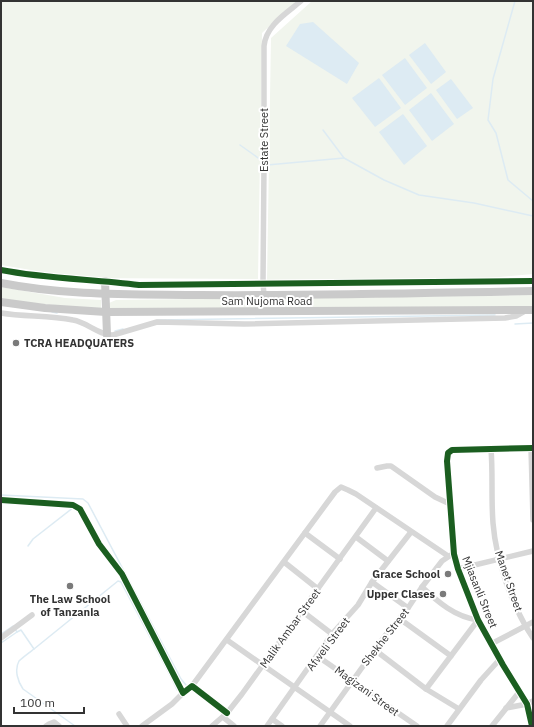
<svg xmlns="http://www.w3.org/2000/svg" width="534" height="727" font-family="'IBM Plex Sans',sans-serif">
	<style>
		.green { fill: #f1f5ed }
		.water { fill: #ddebf3 }
		.lines { fill: none; stroke-linecap: round; stroke-linejoin: round }
		.stream { stroke: #ddebf3; stroke-width: 1.5 }
		.street { stroke: #d7d7d7; stroke-width: 5.5 }
		.primary { stroke: #cacaca; stroke-width: 8 }
		.cycleway-casing { stroke: #fff; stroke-width: 8 }
		.cycleway { stroke: #1b5e20; stroke-width: 6 }
		.poi-dot { fill: #7a7a7a; stroke: #fff; stroke-width: 1.5 }
		.labels { text-anchor: middle; stroke-width: 4; stroke-linejoin: round; paint-order: stroke }
		.street-label { font-size: 11px; fill: #333; stroke: #fff }
		.poi-label { font-size: 11px; font-weight: bold; fill: #333; stroke: #fff; text-anchor: end }
	</style>
	<rect width="100%" height="100%" fill="#fff"/>
	<g class="green">
		<polygon points="1,1 297,1 262,33 258,279 79,278 1,265"/>
		<polygon points="312,1 533,1 533,274 489,278 267,280 271,38"/>
		<polygon points="1,287 65,298 101,300 101,309 20,302 1,298"/>
		<polygon points="533,295 533,307 109,310 109,303 116,300"/>
	</g>
	<g class="water">
		<polygon points="313,22 359,63 347,84 286,46 300,24"/>
		<polygon points="425,43 446,72 431,84 409,55"/>
		<polygon points="405,58 427,88 405,105 382,75"/>
		<polygon points="379,78 401,108 375,127 352,98"/>
		<polygon points="451,79 473,108 457,119 436,90"/>
		<polygon points="431,93 454,124 432,141 409,110"/>
		<polygon points="403,114 427,146 404,165 379,132"/>
	</g>
	<g class="lines">
		<g class="stream">
			<polyline points="515,1 493,79 488,120 496,133 508,180 533,201"/>
			<polyline points="323,130 344,158 384,180 419,195 474,203 533,216"/>
			<polyline points="240,145 261,160"/>
			<polyline points="267,165 344,158"/>
			<polyline points="526,278 533,278"/>
			<polyline points="52,312 57,313"/>
			<polyline points="157,320 495,315"/>
			<polyline points="515,324 533,323"/>
			<polyline points="115,331 123,329"/>
			<polyline points="1,495 83,499 88,503 181,679 186,685"/>
			<polyline points="1,503 13,504"/>
			<polyline points="28,546 33,539 74,507"/>
			<path d="M15,629l2,3 4,-2 13,19c-4,3 -11,8 -15,12 -5,9 -1,21 4,28l52,37"/>
			<polyline points="1,634 13,626"/>
			<polyline points="1,643 17,632"/>
			<polyline points="34,649 118,581 121,582 172,679 177,690"/>
		</g>
		<g class="street">
			<path d="M1,270c46,9 92,9 138,15l394,-4"/>
			<path d="M264,295l-1,-12 1,-118v-119c2,-21 23,-33 37,-45"/>
			<path d="M1,313c24,4 48,2 72,7 14,2 25,15 40,15l44,-13 87,2 261,-6 11,-2 9,-5"/>
			<polyline points="531,448 533,520"/>
			<path d="M491,449c2,24 0,49 2,74 3,37 19,84 40,115"/>
			<polyline points="377,468 387,466 391,466 435,497 450,504"/>
			<polyline points="1,500 73,505 80,509 99,544 122,574 183,693 192,686 227,713"/>
			<polyline points="305,533 340,559"/>
			<polyline points="356,537 388,561"/>
			<polyline points="284,562 318,589"/>
			<polyline points="458,569 533,551"/>
			<polyline points="372,582 408,608"/>
			<path d="M422,587c16,15 33,30 56,33l-52,69"/>
			<polyline points="302,611 332,634"/>
			<polyline points="400,619 451,656"/>
			<polyline points="1,638 32,615"/>
			<polyline points="227,640 350,726"/>
			<polyline points="491,644 533,622"/>
			<polyline points="375,650 426,689 459,709"/>
			<path d="M317,656c34,23 66,47 100,70"/>
			<polyline points="192,686 335,492 341,487 348,490 356,494 448,556"/>
			<polyline points="506,708 527,704 533,701"/>
			<polyline points="119,714 127,726"/>
			<polyline points="223,717 234,726"/>
			<polyline points="272,719 282,726"/>
			<polyline points="46,726 49,724 54,722 59,726"/>
			<polyline points="142,726 172,704 183,693"/>
			<polyline points="212,726 227,713 242,694 376,508"/>
			<polyline points="267,726 332,634 358,605 372,582 411,532"/>
			<polyline points="320,726 384,637 408,608 422,587 442,561 451,555"/>
			<polyline points="447,726 481,680 500,659"/>
			<polyline points="492,726 520,691"/>
			<polyline points="532,726 527,704 503,665 478,620 458,569 454,554 447,461 448,453 452,450 533,448"/>
		</g>
		<g class="primary">
			<polyline points="105,281 107,335"/>
			<path d="M1,283c66,13 132,11 199,12 111,1 222,-2 333,-4"/>
			<polyline points="1,302 45,308 106,312 533,310"/>
		</g>
		<defs>
			<g id="cycleway">
				<path d="M1,270c46,9 92,9 138,15l394,-4"/>
				<polyline points="1,500 73,505 80,509 99,544 122,574 183,693 192,686 227,713"/>
				<polyline points="532,726 527,704 503,665 478,620 458,569 454,554 447,461 448,453 452,450 533,448"/>
			</g>
		</defs>
		<use href="#cycleway" class="cycleway-casing"/>
		<use href="#cycleway" class="cycleway"/>
	</g>
	<g class="poi-dot">
		<circle cx="16" cy="343" r="4"/>
		<circle cx="448" cy="574" r="4"/>
		<circle cx="70" cy="586" r="4"/>
		<circle cx="443" cy="594" r="4"/>
	</g>
	<g class="labels">
		<g class="street-label">
			<text transform="translate(264 140) rotate(-90)" y="4">Estate Street</text>
			<text x="267" y="305">Sam Nujoma Road</text>
			<text transform="translate(509 581) rotate(71)" y="4">Manet Street</text>
			<text transform="translate(480 592) rotate(68)" y="4">Mjiasanli Street</text>
			<text transform="translate(290 628) rotate(-54)" y="4">Malik Ambar Street</text>
			<text transform="translate(385 637) rotate(-52)" y="4">Shekhe Street</text>
			<text transform="translate(328 644) rotate(-53)" y="4">Afweli Street</text>
			<text transform="translate(367 691) rotate(36)" y="4">Magizani Street</text>
		</g>
		<g class="poi-label">
			<text x="24" y="347" text-anchor="start">TCRA HEADQUATERS</text>
			<text x="440" y="578">Grace School</text>
			<text x="435" y="598">Upper Clases</text>
			<text x="70" y="603" text-anchor="middle">The Law School<tspan x="70" dy="13">of Tanzania</tspan></text>
		</g>
	</g>
	<rect width="534" height="727" fill="none" stroke="#333333" stroke-width="4"/>
	<path d="M14 707v6h70v-6" fill="none" stroke="#333333" stroke-width="2"/>
	<text x="20" y="707" font-size="12" fill="#333333" stroke="#ffffff" stroke-width="3" paint-order="stroke">100 m</text>
</svg>
